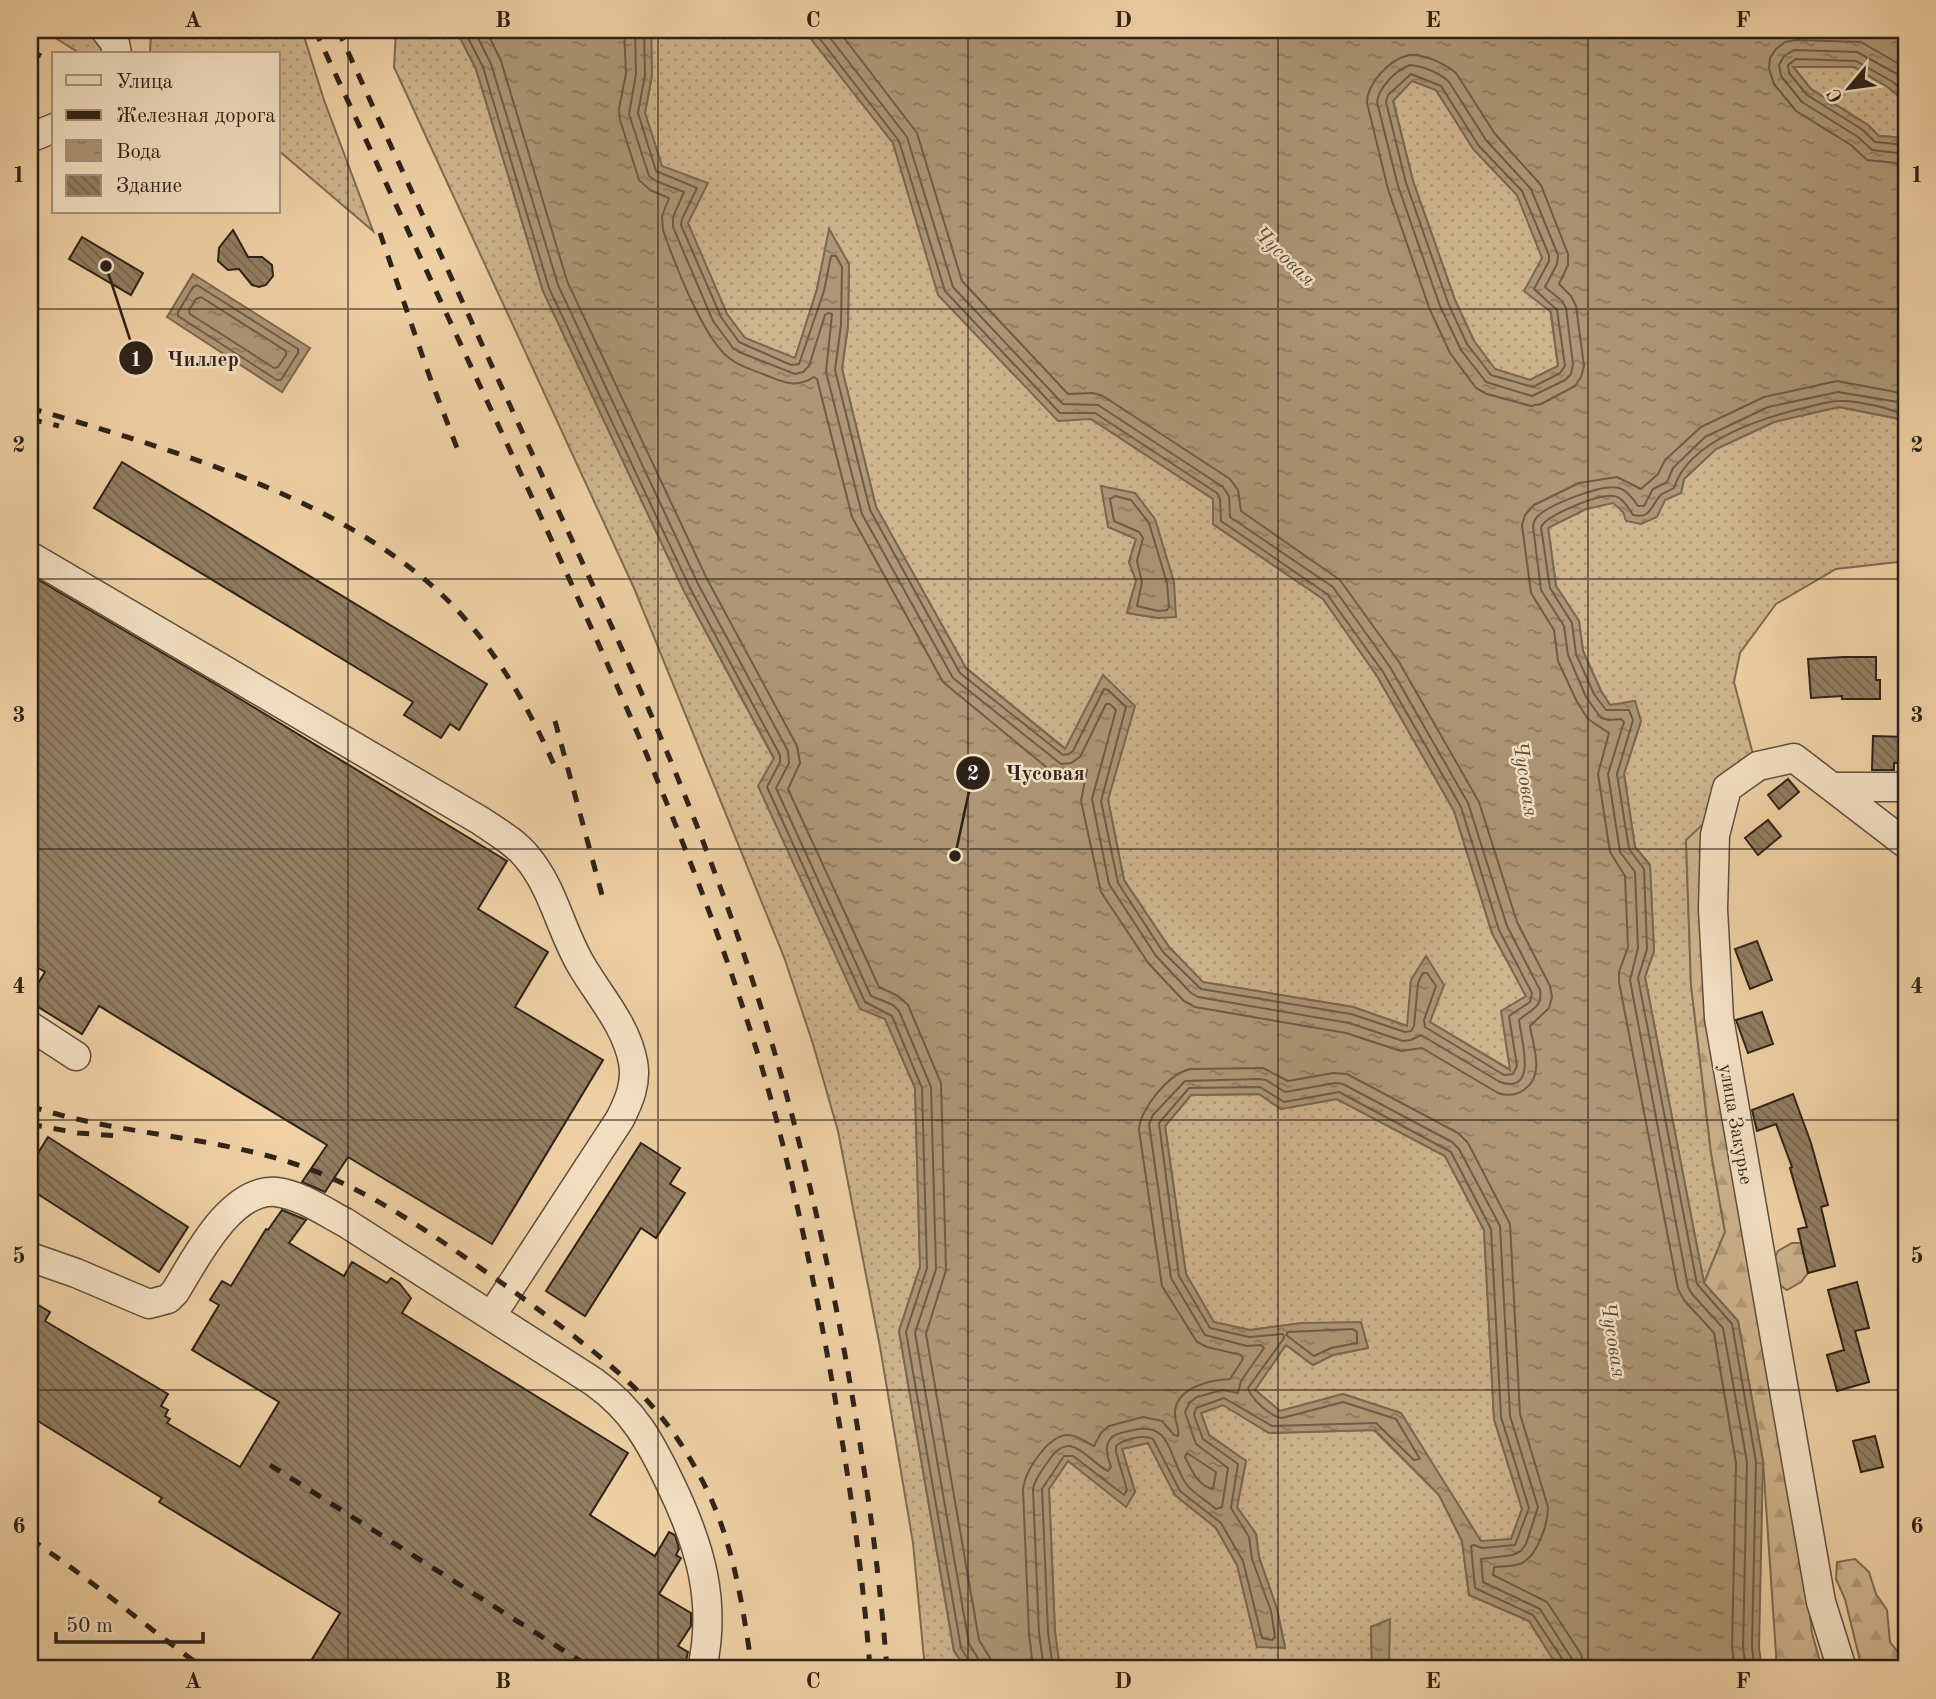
<svg xmlns="http://www.w3.org/2000/svg" width="1936" height="1699" font-family="'Old Standard TT',serif">
	<style>
		.grass { fill: url(#grass-dots); stroke: #7e6b53; stroke-width: 2; fill-rule: evenodd }
		.forest { fill: url(#forest-firs); stroke: #7e6b53; stroke-width: 2 }
		.water { fill: url(#water-ripples); stroke: #7a6850; stroke-width: 2; fill-rule: evenodd }
		.lines { fill: none; stroke-linecap: round; stroke-linejoin: round }
		.shore { stroke: #6e5c47; stroke-width: 2 }
		.building { fill: url(#building-back-hatch); stroke: #2d2218; stroke-width: 2 }
		.minor-casing { stroke: #5e4e3c; stroke-width: 31 }
		.minor { stroke: #f5e2c5; stroke-width: 28 }
		.rail { stroke: #2d2218; stroke-width: 5; stroke-dasharray: 12 12; stroke-linecap: butt }
		.grid { fill: none; stroke: #2d2218; stroke-width: 2; stroke-opacity: 0.55 }
		.labels { text-anchor: middle; stroke-width: 5; stroke-linejoin: round; paint-order: stroke }
		.street-label { font-size: 19px; fill: #2d2218; stroke: #f5e2c5 }
		.water-label { font-size: 21px; font-style: italic; fill: #5a4b39; stroke: #f5e2c5 }
		.leader { fill: none; stroke: #2d2218; stroke-width: 2.5 }
		.callout-dot { fill: #2d2218; stroke: #f5e2c5; stroke-width: 2.5 }
		.mark-label { font-size: 21px; text-anchor: middle; font-weight: bold; fill: #fff }
		.callout-label { font-size: 21px; text-anchor: middle; font-weight: bold; fill: #2d2218; stroke: #f5e2c5; stroke-width: 5; stroke-linejoin: round; paint-order: stroke }
		.neatline { fill: none; stroke: #2d2218; stroke-width: 2.5 }
		.grid-label { font-size: 23px; text-anchor: middle; font-weight: bold; fill: #2d2218 }
	</style>
	<defs>
		<pattern id="grass-dots" width="8" height="8" patternUnits="userSpaceOnUse" patternTransform="scale(1.75)"><rect width="8" height="8" fill="#cfb48e"/><path d="M2 2h.1M6 6h.1" fill="none" stroke="#b29a7a" stroke-width="1.8" stroke-linecap="round"/></pattern>
		<pattern id="forest-firs" width="22" height="20" patternUnits="userSpaceOnUse" patternTransform="scale(1.75)"><rect width="22" height="20" fill="#cfb48e"/><path d="M5 1l3.5 6h-7zM16 11l3.5 6h-7z" fill="#b29a7a"/></pattern>
		<pattern id="water-ripples" width="26" height="14" patternUnits="userSpaceOnUse" patternTransform="scale(1.75)"><rect width="26" height="14" fill="#ae9676"/><path d="M2 4q2-2 4 0t4 0M15 11q2-2 4 0t4 0" fill="none" stroke="#8e7a60"/></pattern>
		<pattern id="building-back-hatch" width="6" height="6" patternUnits="userSpaceOnUse" patternTransform="scale(1.75)"><rect width="6" height="6" fill="#927e62"/><path d="M-1 5l2 2M0 0l6 6M5-1l2 2" fill="none" stroke="#786750"/></pattern>
	</defs>
	<rect width="100%" height="100%" fill="#f0d2a6"/>
	<filter id="stains"><feTurbulence type="fractalNoise" baseFrequency=".00286" numOctaves="4"/><feColorMatrix values="0 0 0 0 .2 0 0 0 0 .09 0 0 0 0 .02 0 0 0 .5 -.17"/></filter>
	<radialGradient id="worn" r=".72"><stop offset=".6" stop-color="#630" stop-opacity="0"/><stop offset="1" stop-color="#630" stop-opacity=".3"/></radialGradient>
	<g class="grass">
		<polygon points="43,30 94,30 105,54 81,54"/>
		<polygon points="151,30 302,30 324,100 373,231 278,150 278,54 150,54"/>
		<polygon points="396,30 456,30 476,69 543,291 684,591 774,759 915,1088 920,1267 899,1331 954,1651 967,1669 925,1669 913,1543 880,1347 838,1131 813,1044 784,957 634,588 394,67"/>
		<path d="M651,30h153l89,113 46,152 152,124 122,80 1,26 109,74 54,77 77,135 38,122 34,63 -15,74 -81,-48 -19,-42 -3,46 -55,-19 -151,-25 -33,-35 -45,-67 -16,-80 10,-38 -52,-13 -100,-81 -90,-161 -34,-138 6,-43 1,-62 -19,-33 -13,58 -22,70 -50,-21 -18,-24 -65,-147 -17,-54 7,-38zM1136,539l22,79 -31,-5 9,-32 -7,-19z"/>
		<polygon points="1793,66 1854,67 1889,88 1906,103 1906,138 1879,136 1868,125 1811,89"/>
		<polygon points="1412,80 1436,90 1474,150 1517,195 1543,258 1558,366 1530,380 1495,369 1474,341 1455,300 1413,181 1393,100"/>
		<polygon points="1839,407 1895,418 1906,425 1906,561 1836,569 1776,604 1740,653 1734,682 1754,758 1712,828 1686,840 1691,985 1711,1153 1725,1232 1704,1283 1645,977 1654,951 1650,865 1635,847 1624,774 1641,721 1610,705 1601,691 1583,651 1579,621 1556,586 1548,527 1586,509 1614,502 1623,512 1681,493 1684,479 1716,449 1774,422"/>
		<polygon points="1259,1094 1281,1109 1337,1099 1445,1156 1484,1230 1494,1419 1522,1509 1511,1539 1481,1542 1401,1413 1343,1394 1280,1411 1254,1389 1286,1345 1313,1365 1333,1355 1368,1348 1361,1323 1303,1323 1250,1330 1213,1322 1186,1274 1165,1126 1191,1095"/>
		<polygon points="1223,1405 1269,1433 1374,1430 1439,1495 1462,1541 1469,1595 1529,1621 1559,1669 1394,1669 1389,1658 1389,1620 1371,1627 1372,1669 1060,1669 1055,1632 1049,1489 1068,1461 1135,1491 1122,1449 1148,1443 1175,1495 1216,1528 1237,1565 1257,1646 1285,1647 1277,1609 1259,1557 1256,1534 1237,1507 1246,1461 1209,1435 1201,1413"/>
	</g>
	<g class="forest">
		<polygon points="1702,825 1712,828 1708,876 1801,1533 1812,1633 1822,1669 1777,1669 1763,1461 1738,1321 1704,1283 1725,1232 1711,1153 1691,985 1686,840"/>
		<polygon points="1792,1243 1801,1243 1808,1273 1801,1282 1787,1290 1777,1283 1772,1263 1778,1251"/>
		<polygon points="1855,1559 1869,1572 1876,1594 1887,1610 1890,1642 1906,1662 1906,1669 1862,1669 1845,1599 1836,1579 1837,1562"/>
	</g>
	<g class="water">
		<path d="M456,30h195l1,45 -7,38 17,53 46,17 -20,40 39,91 18,24 50,20 22,-69 12,-60 20,35 -1,62 -6,43 34,138 90,161 99,81 38,-74 32,31 -27,94 16,80 45,67 34,35 150,25 54,19 4,-46 15,-24 18,29 -14,37 80,48 -9,-59 25,-15 -34,-63 -38,-122 -77,-135 -54,-77 -110,-75v-25l-122,-80 -33,2 -120,-126 -45,-152 -89,-113h1102v73l-17,-15 -35,-21h-61l18,22 57,36 11,11 27,2v287l-11,-7 -56,-11 -65,15 -58,27 -32,30 -3,14 -16,7 -8,17 -16,7 -15,-3 -3,-9 -10,-9 -27,6 -38,19 8,58 23,35 4,30 18,40 9,14 25,-4 6,20 -17,53 11,73 15,18 4,86 -9,26 59,306 34,38 25,140 -4,187 3,21h-203l-30,-48 -60,-26 -7,-54 -23,-46 -64,-65 -106,3 -46,-28 -22,8 8,22 37,26 -9,46 19,27 3,23 18,52 8,39 -28,-1 -20,-82 -21,-37 -41,-33 -27,-52 -26,6 13,43 -9,15 -58,-46 -19,28 6,143 5,37h-93l-13,-18 -55,-320 21,-64 -5,-179 -30,-69 -25,-10 -102,-223 16,-28 -90,-167 -141,-300 -67,-222zM1412,81l24,9 38,60 43,45 25,63 -18,33 27,21 7,54 -28,14 -35,-11 -21,-28 -19,-41 -42,-119 -20,-80zM1259,1094l22,15 56,-10 108,57 39,74 10,189 28,90 -11,30 -30,2 -80,-128 -58,-19 -63,17 -25,-21 31,-45 27,20 20,-10 35,-7 -7,-26 -59,1 -52,7 -36,-8 -28,-48 -21,-148 26,-31z"/>
		<polygon points="193,274 310,348 282,392 167,317"/>
		<polygon points="1101,486 1135,493 1155,519 1174,582 1176,617 1158,618 1127,613 1136,581 1129,562 1136,539 1108,527"/>
		<polygon points="1390,1619 1389,1658 1394,1669 1372,1669 1371,1627"/>
	</g>
	<g class="lines">
		<g class="shore">
			<polyline points="464,30 483,67 549,288 690,588 780,755 780,762 767,787 865,1002 892,1016 922,1088 927,1268 906,1332 961,1648 971,1664 972,1669"/>
			<polyline points="474,30 491,64 558,285 698,584 788,751 789,763 776,788 871,996 893,1005 899,1011 931,1087 936,1269 915,1333 969,1644 979,1660 981,1669"/>
			<polyline points="486,30 501,61 567,281 707,579 797,746 800,763 788,789 879,987 898,996 908,1005 941,1083 946,1270 926,1334 979,1640 990,1658 992,1669"/>
			<path d="M624,30l2,43 -7,36 1,11 19,60 11,10 19,8 -7,18 1,14c11,32 40,108 66,128 11,9 27,13 39,18 17,7 29,12 46,1l3,2 35,138 91,165 108,89 16,4 16,-7 4,2 -6,31 20,91 48,72 35,37 11,6 151,26 55,18 21,-3 76,45c9,3 18,3 27,-4 20,-14 8,-43 5,-63l19,-18 3,-11 -2,-11 -33,-64 -38,-120 -80,-140 -59,-82 -99,-69 -3,-21 -8,-11 -127,-83 -10,-3 -25,1 -106,-113 -45,-148 -79,-103"/>
			<path d="M635,30l1,44 -7,40 20,62 7,5 28,11 -11,25v10l40,94 20,27 6,4 56,22 8,-2 6,-6 16,-51 3,-2 4,1 -6,58 36,142 91,164 108,86 10,-1 9,-6 26,-53h4l6,6 -24,89 17,85 47,72 35,37 7,4 151,26 54,18 8,-1 10,-5 79,47c39,13 21,-43 19,-62 11,-10 24,-12 21,-30l-33,-64 -39,-123 -78,-136 -57,-80 -103,-70 -1,-21 -6,-9 -125,-82 -35,-1 -110,-117 -46,-150 -83,-107"/>
			<polyline points="644,30 645,75 638,113 656,171 697,188 682,219 681,225 721,317 739,342 791,365 799,364 824,291 831,256 836,256 842,267 841,325 835,370 870,510 960,673 1063,755 1069,754 1073,751 1104,689 1108,690 1126,707 1101,801 1118,883 1163,952 1201,989 1351,1014 1405,1032 1411,1031 1414,1026 1418,983 1423,973 1427,973 1436,986 1424,1020 1425,1027 1504,1075 1513,1074 1517,1066 1509,1016 1530,1002 1532,993 1499,930 1461,807 1383,672 1327,594 1221,521 1220,499 1217,493 1095,413 1060,413 945,291 899,141 813,30"/>
			<path d="M1409,55c15,-1 35,8 47,18l39,61 46,51 27,69v11l-9,19 12,12 5,10 8,60 -3,11 -6,9 -34,18 -10,2 -44,-12 -11,-6 -26,-35 -20,-43 -42,-121 -21,-86c0,-20 22,-43 42,-48z"/>
			<path d="M1410,65c13,1 30,8 39,17l37,58 45,49 27,66 -1,9 -12,23 17,14 4,7 7,56 -2,10 -6,6 -33,16 -46,-14 -25,-32 -21,-44 -42,-120 -21,-84c2,-15 19,-32 33,-37z"/>
			<polyline points="1906,68 1861,42 1796,40 1785,42 1776,49 1770,58 1769,69 1774,84 1796,111 1851,145 1867,160 1906,164"/>
			<polygon points="1411,74 1441,86 1479,146 1522,191 1549,255 1549,261 1534,289 1557,310 1565,366 1560,373 1533,387 1491,375 1467,344 1448,303 1406,183 1386,102 1388,95"/>
			<polyline points="1906,82 1897,74 1857,52 1794,50 1784,56 1779,65 1781,76 1802,102 1858,137 1872,150 1906,154"/>
			<polyline points="1906,94 1893,82 1856,61 1796,59 1788,65 1789,73 1807,95 1863,130 1875,142 1906,145"/>
			<polygon points="197,285 298,349 298,353 281,380 277,380 178,316 178,312 193,287"/>
			<polygon points="201,297 286,351 286,355 278,367 274,368 190,314 189,310 196,299"/>
			<polygon points="1115,496 1131,500 1149,523 1167,583 1169,607 1167,610 1158,611 1137,606 1142,582 1137,561 1143,538 1139,532 1114,521 1110,499"/>
			<polygon points="1353,1329 1357,1332 1357,1343 1331,1348 1314,1356 1286,1335 1288,1332"/>
			<path d="M1187,1453l29,19 -3,17c-15,-3 -21,-18 -28,-32z"/>
			<path d="M1033,1669l-4,-36 -6,-144c2,-18 25,-54 45,-54 11,0 18,8 26,11l7,-13 8,-7 34,-9 19,4 12,14 4,1c2,-7 -3,-13 -3,-21 -1,-27 34,-35 55,-36l13,-20 -2,-4 -34,-8 -10,-5 -35,-56 -23,-156c0,-20 31,-58 52,-61l72,-1 25,13 45,-8 14,1 111,59 10,10 42,81 10,190 28,93c0,16 -10,48 -26,56 -8,4 -19,3 -28,4l-1,8 54,27 34,52 4,15"/>
			<path d="M1044,1669l-5,-36 -6,-144c2,-11 10,-20 16,-29 22,-33 38,1 59,11l3,-4c-3,-10 -8,-21 1,-30 6,-5 14,-5 21,-7 41,-9 35,30 54,55 7,9 20,16 29,24l6,-2 6,-39 -32,-24 -11,-32 5,-10 7,-5 25,-7 16,3 3,-12 23,-33 -3,-3 -14,1 -42,-11 -34,-57 -22,-154 4,-9 32,-34 74,-2 7,1 19,12 50,-9 8,1 109,58 7,7 41,77 10,190 28,91 -12,37 -5,7 -8,4 -32,4 2,23 57,27 32,50 2,10"/>
			<path d="M1053,1669l-5,-37 -6,-143 22,-33h9l51,39 3,-5 -11,-38v-6c8,-7 28,-12 37,-7l27,52 41,32 22,38 19,77 10,2 3,-3 -4,-26 -19,-52 -3,-22 -18,-29 7,-44 -35,-25 -9,-24 2,-7 28,-10 48,28 104,-3 38,37 6,-1 -24,-40 -53,-17 -61,16c-11,-1 -31,-19 -34,-30l36,-50 -1,-4 -34,3 -39,-9 -31,-52 -20,-153 30,-35 71,-1 24,15 55,-10 112,60 40,77 10,188 28,91 -14,37 -33,3 -8,-3 -3,1 4,42 58,27 32,48 1,6"/>
			<polyline points="1735,1669 1732,1648 1736,1463 1714,1333 1684,1300 1678,1289 1619,982 1619,972 1628,947 1625,876 1610,852 1598,774 1609,733 1588,719 1577,702 1558,661 1554,630 1531,593 1522,525 1525,515 1534,505 1579,483 1617,477 1641,489 1658,474 1665,460 1701,427 1764,397 1837,381 1906,394"/>
			<path d="M1746,1669l-3,-21 4,-186 -24,-134 -31,-34 -4,-7 -58,-307 8,-32 -3,-76 -15,-20 -12,-78 16,-52 -3,-3 -12,1 -8,-2 -15,-21 -18,-42 -4,-29 -23,-36 -8,-64c1,-4 1,-6 4,-9 11,-12 66,-34 82,-29 8,2 15,12 19,18h6l9,-17 14,-7 6,-14 32,-31 63,-30 70,-15 60,10 8,4"/>
			<path d="M1755,1669l-3,-21 4,-186 -24,-138 -35,-40 -59,-306 9,-29 -3,-80 -15,-20 -12,-75 16,-54 -4,-10h-23l-12,-16 -18,-40 -4,-31 -22,-35 -9,-61c6,-12 57,-33 72,-31 9,0 16,13 20,19 17,4 17,-7 26,-18 3,-5 10,-6 15,-9 15,-49 93,-72 138,-82 8,-2 18,-5 27,-5 15,-1 55,7 67,16"/>
		</g>
	</g>
	<g class="building">
		<polygon points="233,230 248,257 262,257 272,265 273,276 266,285 259,287 252,285 239,269 228,270 218,261 219,248"/>
		<polygon points="82,237 143,273 131,295 69,259"/>
		<polygon points="122,462 487,684 459,730 450,724 441,738 404,715 413,702 94,508"/>
		<polygon points="30,575 217,685 507,861 478,909 548,952 515,1007 603,1060 492,1244 348,1157 325,1192 302,1182 327,1145 99,1006 82,1034 30,1002 30,997 45,972 30,963"/>
		<polygon points="1844,657 1876,657 1876,680 1880,680 1880,699 1842,699 1842,696 1811,698 1808,659"/>
		<polygon points="1873,736 1906,737 1906,763 1894,763 1894,770 1872,770"/>
		<polygon points="1788,779 1799,792 1779,809 1768,795"/>
		<polygon points="1768,820 1781,836 1758,855 1745,838"/>
		<polygon points="1757,941 1772,980 1750,989 1735,949"/>
		<polygon points="1762,1012 1773,1044 1748,1053 1736,1020"/>
		<polygon points="1793,1094 1811,1143 1828,1205 1821,1207 1835,1266 1808,1273 1798,1229 1807,1227 1790,1168 1792,1167 1776,1124 1757,1131 1752,1110"/>
		<polygon points="48,1137 188,1227 159,1272 30,1189 30,1166"/>
		<polygon points="641,1143 680,1168 670,1184 685,1193 656,1238 641,1228 585,1316 546,1291"/>
		<polygon points="282,1210 306,1220 289,1243 344,1276 352,1262 387,1283 391,1278 399,1283 411,1298 402,1313 628,1453 590,1515 655,1556 669,1532 675,1535 679,1549 676,1555 681,1558 659,1594 691,1613 691,1626 678,1646 688,1652 684,1669 306,1669 340,1613 159,1502 162,1498 30,1416 30,1300 50,1312 45,1321 168,1394 161,1406 168,1410 165,1416 170,1419 167,1423 240,1467 279,1402 192,1350 219,1305 210,1300 222,1281 231,1286 266,1229 268,1230"/>
		<polygon points="1857,1282 1869,1328 1855,1331 1869,1382 1837,1391 1827,1355 1844,1350 1828,1290"/>
		<polygon points="1875,1436 1883,1467 1861,1472 1853,1441"/>
	</g>
	<g class="lines">
		<defs>
			<g id="minor">
				<polyline points="105,30 115,43 117,54"/>
				<polyline points="30,138 54,128"/>
				<path d="M30,556l451,265c16,11 34,21 46,36 26,31 33,71 53,106 18,32 46,61 53,99 4,21 -4,39 -13,57l-128,196"/>
				<polyline points="1833,787 1906,787"/>
				<polyline points="30,1026 76,1056"/>
				<path d="M30,1257l46,16 73,31 19,-5 7,-7c20,-32 55,-104 101,-100 25,3 49,20 70,31l248,159c39,28 56,59 76,101 30,62 47,118 32,186"/>
				<polyline points="1842,1669 1821,1602 1719,1018 1713,909 1715,835 1727,788 1758,766 1794,758 1906,844"/>
			</g>
		</defs>
		<use href="#minor" class="minor-casing"/>
		<use href="#minor" class="minor"/>
		<g class="rail">
			<path d="M315,30c71,153 142,307 214,461 85,185 170,372 230,567 25,82 42,164 59,247 23,121 43,242 52,364"/>
			<path d="M338,30c71,156 143,312 215,469 55,119 111,238 157,361 63,164 106,333 137,506 18,101 32,201 40,303"/>
			<polyline points="30,51 54,62"/>
			<polyline points="380,233 429,375 457,448"/>
			<path d="M30,408c136,40 301,86 408,183 52,48 89,112 117,176"/>
			<polyline points="30,419 59,426"/>
			<polyline points="555,721 602,895"/>
			<path d="M30,1106c84,28 174,29 259,56 80,25 151,78 220,126 45,33 93,67 132,106 22,23 41,49 56,77 35,61 45,130 55,198"/>
			<polyline points="30,1124 78,1133 119,1136"/>
			<polyline points="270,1465 593,1669"/>
			<path d="M30,1539c61,40 116,88 175,130"/>
		</g>
	</g>
	<path class="grid" d="M348,30v1639M658,30v1639M968,30v1639M1278,30v1639M1588,30v1639M30,309h1876M30,579h1876M30,849h1876M30,1120h1876M30,1390h1876"/>
	<g class="labels">
		<g class="street-label">
			<text transform="translate(1737 1124) rotate(80)" y="7">улица Закурье</text>
		</g>
		<g class="water-label">
			<text transform="translate(1285 256) rotate(44)" y="7">Чусовая</text>
			<text transform="translate(1526 779) rotate(81)" y="7">Чусовая</text>
			<text transform="translate(1614 1340) rotate(81)" y="7">Чусовая</text>
		</g>
	</g>
	<path class="leader" d="M106 266L136 358M955 856L973 773"/>
	<g class="callout-dot">
		<circle cx="106" cy="266" r="7"/>
		<circle cx="955" cy="856" r="7"/>
		<circle cx="136" cy="358" r="18"/>
		<circle cx="973" cy="773" r="18"/>
	</g>
	<g class="mark-label">
		<text x="136" y="366">1</text>
		<text x="973" y="780">2</text>
	</g>
	<g class="callout-label">
		<text x="203" y="366">Чиллер</text>
		<text x="1045" y="780">Чусовая</text>
	</g>
	<rect width="1936" height="1699" fill="none" stroke="#f0d2a6" stroke-width="77"/>
	<rect x="52" y="52" width="228" height="161" fill="#f5e2c5" stroke="#a59580" stroke-width="2"/>
	<rect x="66" y="75" width="35" height="10" fill="#f5e2c5" stroke="#a59580" stroke-width="2"/>
	<text x="116" y="88" font-size="21" fill="#2d2218">Улица</text>
	<rect x="66" y="110" width="35" height="10" fill="#2d2218" stroke="#a59580" stroke-width="2"/>
	<text x="116" y="122" font-size="21" fill="#2d2218">Железная дорога</text>
	<rect x="66" y="140" width="35" height="21" fill="url(#water-ripples)" stroke="#a59580" stroke-width="2"/>
	<text x="116" y="158" font-size="21" fill="#2d2218">Вода</text>
	<rect x="66" y="175" width="35" height="21" fill="url(#building-back-hatch)" stroke="#a59580" stroke-width="2"/>
	<text x="116" y="192" font-size="21" fill="#2d2218">Здание</text>
	<g transform="translate(1849 88) rotate(241)" stroke="#f5e2c5" stroke-width="5" paint-order="stroke">
	<path d="M0-5L12 26L0 18L-12 26Z" fill="#2d2218"/>
	<text y="-10" font-size="19" font-weight="bold" text-anchor="middle" fill="#2d2218">С</text>
	</g>
	<path d="M56 1632v10h147v-10" fill="none" stroke="#2d2218" stroke-width="3.5"/>
	<text x="66" y="1632" font-size="21" fill="#2d2218" stroke="#f5e2c5" stroke-width="5" paint-order="stroke">50 m</text>
	<rect x="38" y="38" width="1860" height="1622" class="neatline"/>
	<g class="grid-label">
		<text x="193" y="27">A</text>
		<text x="503" y="27">B</text>
		<text x="813" y="27">C</text>
		<text x="1123" y="27">D</text>
		<text x="1433" y="27">E</text>
		<text x="1743" y="27">F</text>
		<text x="19" y="182">1</text>
		<text x="1917" y="182">1</text>
		<text x="19" y="452">2</text>
		<text x="1917" y="452">2</text>
		<text x="19" y="722">3</text>
		<text x="1917" y="722">3</text>
		<text x="19" y="993">4</text>
		<text x="1917" y="993">4</text>
		<text x="19" y="1263">5</text>
		<text x="1917" y="1263">5</text>
		<text x="19" y="1533">6</text>
		<text x="1917" y="1533">6</text>
		<text x="193" y="1688">A</text>
		<text x="503" y="1688">B</text>
		<text x="813" y="1688">C</text>
		<text x="1123" y="1688">D</text>
		<text x="1433" y="1688">E</text>
		<text x="1743" y="1688">F</text>
	</g>
	<rect width="100%" height="100%" filter="url(#stains)"/>
	<rect width="100%" height="100%" fill="url(#worn)"/>
</svg>
